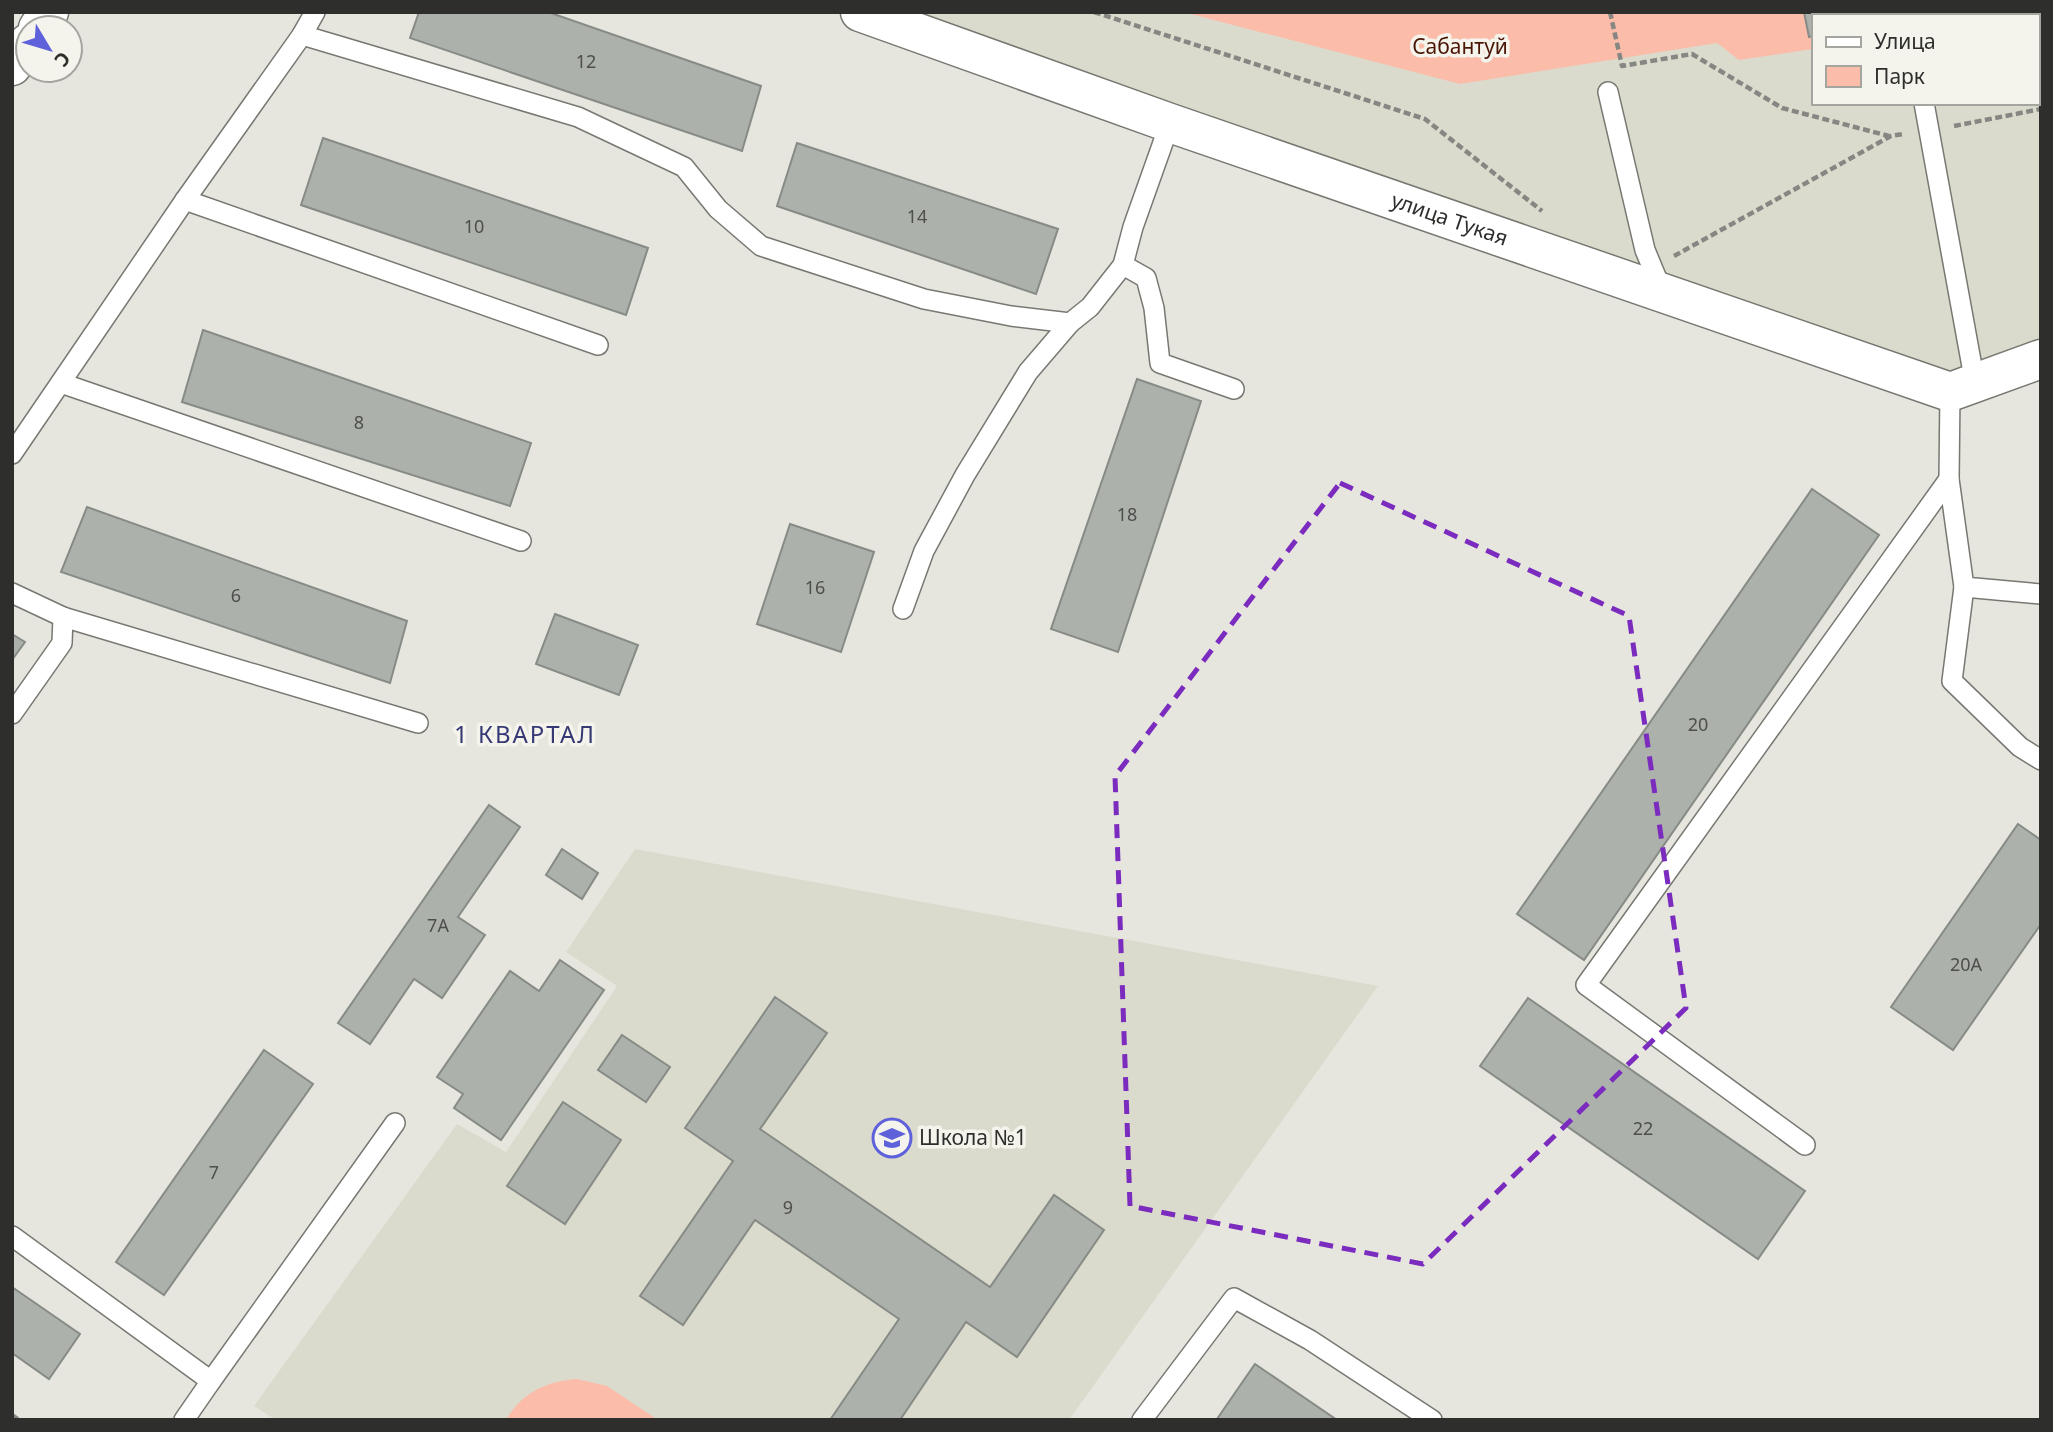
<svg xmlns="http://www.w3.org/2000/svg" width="2053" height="1432" font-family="'Noto Sans',sans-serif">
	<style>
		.built { fill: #dbdbcd; fill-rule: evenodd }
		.green { fill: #fbbdaa }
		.building { fill: #acb1ab; stroke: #878b86; stroke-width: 2 }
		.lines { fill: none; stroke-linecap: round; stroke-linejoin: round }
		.service-casing { stroke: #787872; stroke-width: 22 }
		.tertiary-casing { stroke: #787872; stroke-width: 41 }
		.path { stroke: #868682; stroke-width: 4.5; stroke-dasharray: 7 3.5; stroke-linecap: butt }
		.service { stroke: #fff; stroke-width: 19 }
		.tertiary { stroke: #fff; stroke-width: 38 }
		.marked { fill: none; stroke: #7b2cbf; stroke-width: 5; stroke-dasharray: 14 9; stroke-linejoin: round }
		.labels { text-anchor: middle; stroke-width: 7; stroke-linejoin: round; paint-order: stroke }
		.number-label { font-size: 18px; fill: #4e4f4c }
		.park-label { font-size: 21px; fill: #4a1504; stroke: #f4f4ed }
		.street-label { font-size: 21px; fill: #2e2e2c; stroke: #f4f4ed }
		.poi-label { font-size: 21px; fill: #2e2e2c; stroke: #f4f4ed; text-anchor: start }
		.quarter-label { font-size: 24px; letter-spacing: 2px; fill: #363974; stroke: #f4f4ed }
	</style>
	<rect width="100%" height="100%" fill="#e6e6df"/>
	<g class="built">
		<path d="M902,12h1139v340l-89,27zM1813,16h224v87h-224z"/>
		<polygon points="635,849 1378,986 1069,1420 276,1420 254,1406 457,1124 506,1152 617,986 566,952"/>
	</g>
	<g class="green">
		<polygon points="1183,12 1867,12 1867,16 1813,16 1813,49 1739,60 1717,43 1460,84"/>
		<path d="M577,1379l30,7 51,34h-152c15,-27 41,-39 71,-41z"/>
	</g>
	<g class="building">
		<polygon points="419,12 548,12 761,86 742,151 410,38"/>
		<polygon points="1804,12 1849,12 1850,16 1813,16 1813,36 1809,37"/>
		<polygon points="1950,12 2041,12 2041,63 2037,64 2037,16 1951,16"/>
		<polygon points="323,138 648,248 626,315 301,205"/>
		<polygon points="797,143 1058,229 1036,294 777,206"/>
		<polygon points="203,330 531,443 510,506 182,402"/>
		<polygon points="1137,379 1201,401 1118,652 1051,629"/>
		<polygon points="1812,489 1879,535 1584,960 1517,914"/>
		<polygon points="87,507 407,621 390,683 61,572"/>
		<polygon points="790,524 874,552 841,652 757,624"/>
		<polygon points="555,614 638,645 619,695 536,664"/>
		<polygon points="12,634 25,642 12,660"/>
		<polygon points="489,805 520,827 458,917 485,935 442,998 414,979 370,1044 338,1023"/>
		<polygon points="2018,824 2041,840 2041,924 1953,1050 1891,1007"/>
		<polygon points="562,849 598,873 582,899 546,875"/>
		<polygon points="560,960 604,990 501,1140 454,1108 463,1094 437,1077 510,971 539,991"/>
		<polygon points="775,997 827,1033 760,1129 990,1287 1054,1195 1104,1230 1017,1357 966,1322 900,1420 830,1420 899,1319 755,1220 683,1325 640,1296 733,1161 685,1128"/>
		<polygon points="1528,998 1805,1191 1758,1259 1480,1066"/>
		<polygon points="622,1035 670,1067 646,1102 598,1070"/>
		<polygon points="264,1050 313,1084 164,1295 116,1262"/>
		<polygon points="563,1102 621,1140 565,1224 507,1186"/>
		<polygon points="12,1287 80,1334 49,1379 12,1353"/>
		<polygon points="1255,1364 1337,1420 1217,1419"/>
	</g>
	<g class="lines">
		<defs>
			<g id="service">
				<polyline points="315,12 302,35 578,117 684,167 718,209 761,246 924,299 1011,316 1070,323 1090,307 1123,265 1133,227 1170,123"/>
				<polyline points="1907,12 1908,16"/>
				<polyline points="1608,92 1645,250 1662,291"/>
				<polyline points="1924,103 1975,383"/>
				<polyline points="185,200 598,345"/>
				<polyline points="1123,265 1146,278 1154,308 1160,363 1234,389"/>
				<polyline points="61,383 521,541"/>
				<polyline points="1950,392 1949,479 1964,587 2041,594"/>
				<polyline points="12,454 185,200 302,35"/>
				<polyline points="1964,587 1952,681 2020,747 2041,760"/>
				<polyline points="12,593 63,617 418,723"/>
				<polyline points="903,609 924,551 965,475 1028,372 1070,323"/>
				<polyline points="12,714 62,643 63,617"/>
				<polyline points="1805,1145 1586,985 1949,479"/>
				<polyline points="12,1236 211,1381 184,1420"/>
				<polyline points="211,1381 395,1123"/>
				<polyline points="1142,1420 1234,1298 1310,1340 1432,1420"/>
			</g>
			<g id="tertiary">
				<path id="s1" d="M860,12l310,111 780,269 91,-33"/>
				<polyline points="38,28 49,12"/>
				<polyline points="12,66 28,43"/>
			</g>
		</defs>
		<use href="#service" class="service-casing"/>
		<use href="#tertiary" class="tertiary-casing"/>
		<g class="path">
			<polyline points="1094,12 1425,119 1542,211"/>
			<polyline points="1610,12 1622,66 1692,54 1782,108 1889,136"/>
			<polyline points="1954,126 2041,109"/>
			<polyline points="1674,256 1891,136 1903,134"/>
			<polyline points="12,1415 19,1420"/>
		</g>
		<use href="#service" class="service"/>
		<use href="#tertiary" class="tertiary"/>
	</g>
	<path class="marked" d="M1340,483l289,133 57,392 -263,256 -293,-58 -15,-430z"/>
	<defs>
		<symbol id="school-ring" viewBox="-11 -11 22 22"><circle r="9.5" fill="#f4f4ed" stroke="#5f61da" stroke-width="1.5"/><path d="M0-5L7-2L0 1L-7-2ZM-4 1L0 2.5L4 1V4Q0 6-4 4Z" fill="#5f61da"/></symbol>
	</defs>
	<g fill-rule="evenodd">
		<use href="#school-ring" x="870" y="1116" width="44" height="44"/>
	</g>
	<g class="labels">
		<g class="number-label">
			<text x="586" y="68">12</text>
			<text x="917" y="223">14</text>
			<text x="474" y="233">10</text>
			<text x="359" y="429">8</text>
			<text x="1127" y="521">18</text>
			<text x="815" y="594">16</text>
			<text x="236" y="602">6</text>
			<text x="1698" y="731">20</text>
			<text x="438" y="932">7А</text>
			<text x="1966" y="971">20А</text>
			<text x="1643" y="1135">22</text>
			<text x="214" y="1179">7</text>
			<text x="788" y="1214">9</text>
		</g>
		<g class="park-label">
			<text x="1460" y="54">Сабантуй</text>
		</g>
		<g class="street-label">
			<text dy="7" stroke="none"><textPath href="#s1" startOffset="625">улица Тукая</textPath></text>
		</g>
		<g class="poi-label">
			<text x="919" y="1145">Школа №1</text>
		</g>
		<g class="quarter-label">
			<text x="525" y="743">1 КВАРТАЛ</text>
		</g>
	</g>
	<rect width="2053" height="1432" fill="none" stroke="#2e2e2c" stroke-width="28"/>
	<rect x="1812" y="14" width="228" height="91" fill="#f4f4ed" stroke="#a5a5a0" stroke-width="2"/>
	<rect x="1826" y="37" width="35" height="10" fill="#ffffff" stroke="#a5a5a0" stroke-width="2"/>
	<text x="1874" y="49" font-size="21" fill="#2e2e2c">Улица</text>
	<rect x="1826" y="66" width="35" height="21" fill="#fbbdaa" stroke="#a5a5a0" stroke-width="2"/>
	<text x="1874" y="84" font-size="21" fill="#2e2e2c">Парк</text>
	<g transform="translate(49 49) rotate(128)"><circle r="33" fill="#f4f4ed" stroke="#a5a5a0" stroke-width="2"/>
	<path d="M0-5L12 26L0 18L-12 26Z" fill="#5f61da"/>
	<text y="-10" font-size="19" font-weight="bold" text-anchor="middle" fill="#2e2e2c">С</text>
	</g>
</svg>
